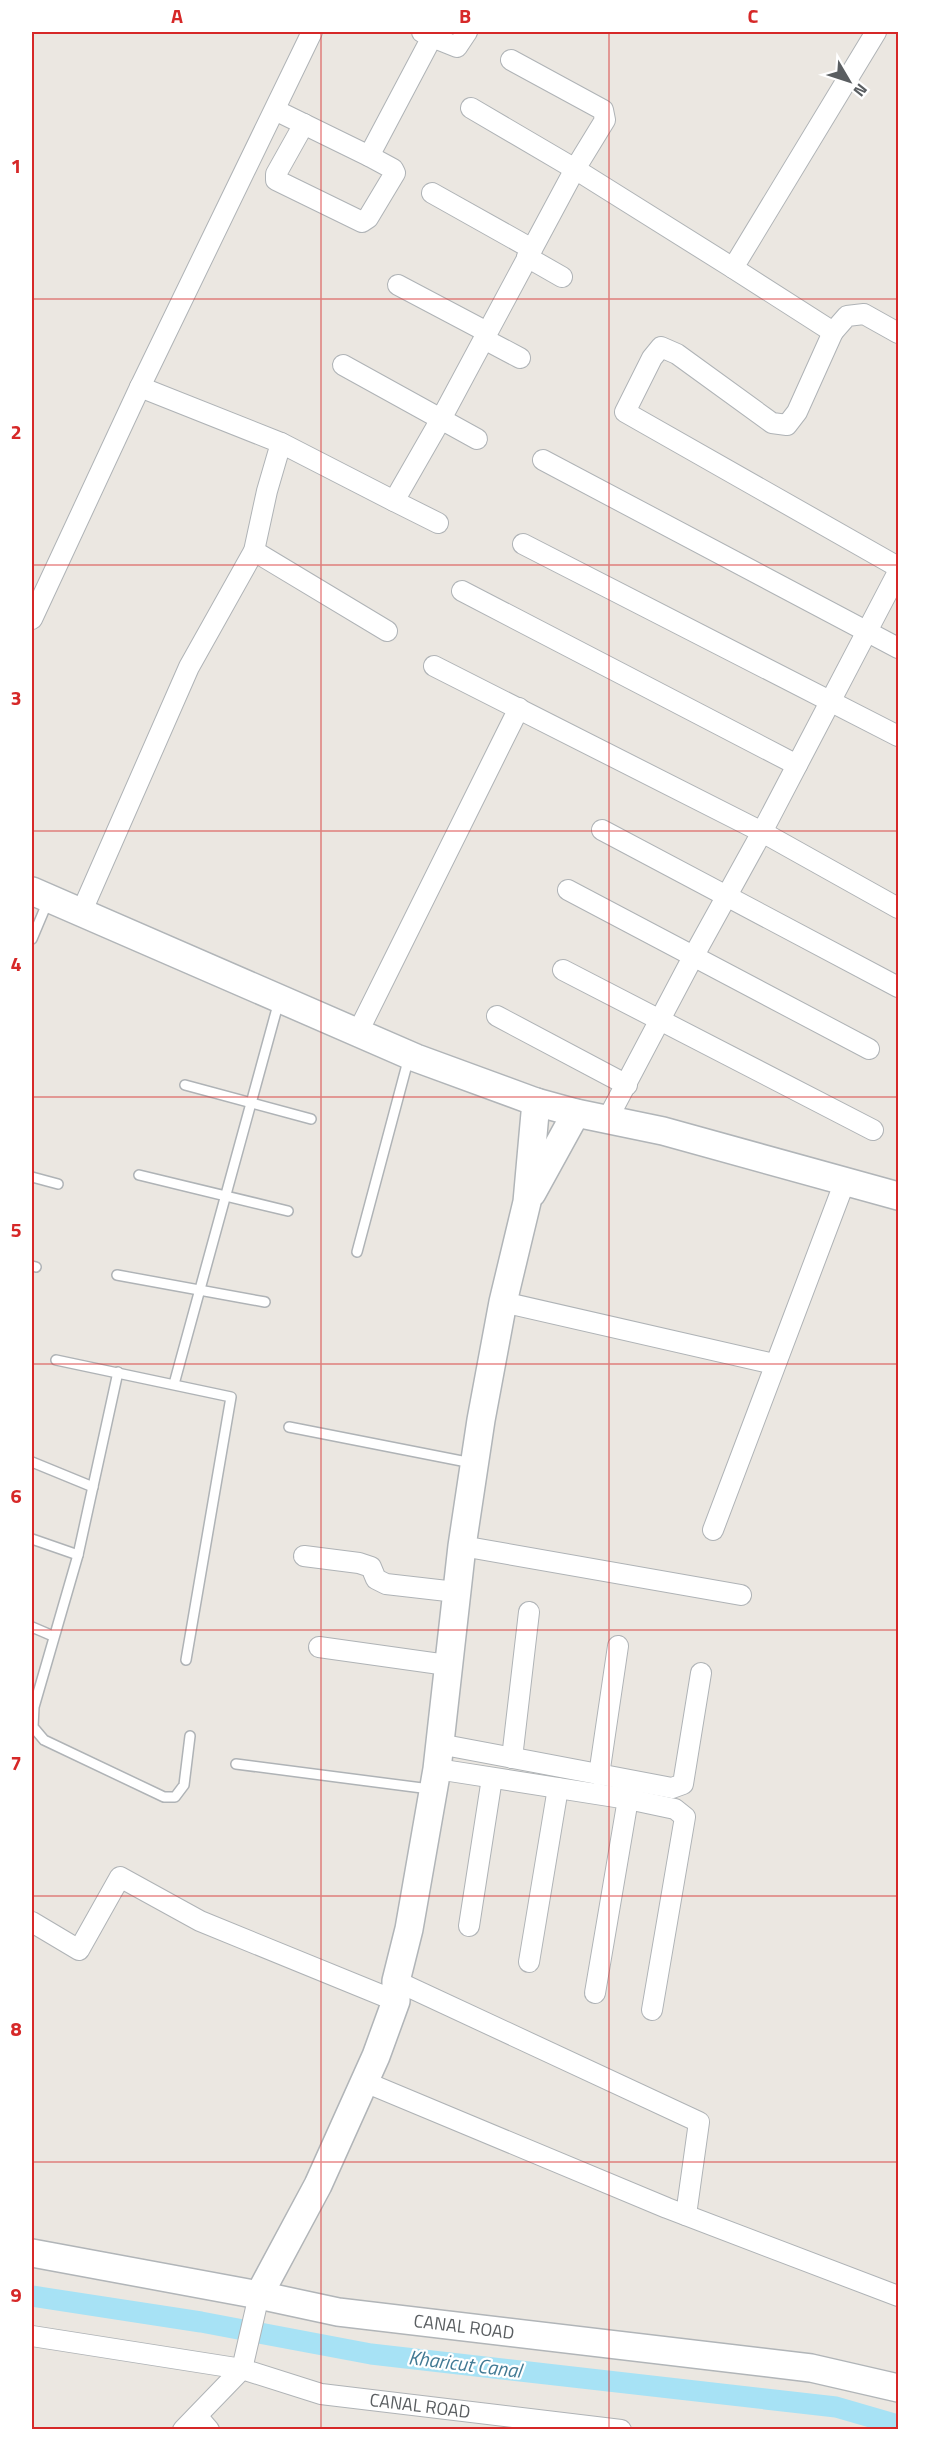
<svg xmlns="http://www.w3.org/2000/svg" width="930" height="2461" font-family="'Titillium Web',sans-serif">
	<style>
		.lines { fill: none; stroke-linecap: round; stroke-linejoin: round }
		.canal { stroke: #a7e2f5; stroke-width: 21 }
		.lane-casing { stroke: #afb3b6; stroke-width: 12 }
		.street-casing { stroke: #afb3b6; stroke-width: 22 }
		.secondary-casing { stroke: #b1b5b8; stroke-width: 30 }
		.lane { stroke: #fff; stroke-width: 9 }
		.street { stroke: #fff; stroke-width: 20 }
		.secondary { stroke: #fff; stroke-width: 27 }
		.grid { fill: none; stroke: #d62828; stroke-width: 1.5; stroke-opacity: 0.55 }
		.labels { text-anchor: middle; stroke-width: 4.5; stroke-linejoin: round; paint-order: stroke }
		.street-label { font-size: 18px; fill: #5a5e61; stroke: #fff }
		.water-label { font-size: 20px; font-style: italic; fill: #427a94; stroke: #fff }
		.neatline { fill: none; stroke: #d62828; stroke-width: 2 }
		.grid-label { font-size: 20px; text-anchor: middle; font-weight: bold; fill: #d62828 }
	</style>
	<rect width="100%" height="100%" fill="#ebe7e1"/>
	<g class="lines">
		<polyline class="canal" points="32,2296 201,2322 371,2354 836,2407 898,2425"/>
		<defs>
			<g id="lane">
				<polyline points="32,939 48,901"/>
				<polyline points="185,1085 311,1119"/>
				<polyline points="139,1175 288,1211"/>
				<polyline points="32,1177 58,1184"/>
				<polyline points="357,1252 409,1057"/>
				<polyline points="32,1266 36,1267"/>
				<polyline points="117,1275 265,1302"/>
				<polyline points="56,1360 231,1397 186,1660"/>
				<polyline points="118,1372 78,1555 34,1707 33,1727 44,1740 164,1797 175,1797 184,1785 190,1736"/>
				<polyline points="174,1384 279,1001"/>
				<polyline points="289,1427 472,1463"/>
				<polyline points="32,1462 93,1487"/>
				<polyline points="32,1539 78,1555"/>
				<polyline points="32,1627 53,1636"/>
				<polyline points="236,1764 430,1789"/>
			</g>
			<g id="street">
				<polyline points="876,32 733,268 833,332 847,316 864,314 898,333"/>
				<polyline points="432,37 457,47 467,32"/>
				<polyline points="471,108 575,169 605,120 603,110 511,60"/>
				<polyline points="275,110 369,156 432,37 422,32"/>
				<polyline points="304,124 276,174 276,180 362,222 368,218 395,173 393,169 369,156"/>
				<polyline points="432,193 532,249"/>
				<polyline points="527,257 562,277"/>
				<polyline points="398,285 487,332"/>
				<polyline points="833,332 797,412 787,425 772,423 677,354 661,347 652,358 625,412 898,567"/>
				<polyline points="484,339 520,358"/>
				<polyline points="343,365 477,439"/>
				<polyline points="281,443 394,501 441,419 575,169 733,268"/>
				<polyline points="543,460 898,648"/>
				<polyline points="394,501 438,523"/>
				<polyline points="523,544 898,736"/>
				<polyline points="254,551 387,631"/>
				<polyline points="462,591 797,765"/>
				<polyline points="32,619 140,387"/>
				<polyline points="434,666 762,832 898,908"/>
				<polyline points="602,830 898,987"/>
				<polyline points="568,890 869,1049"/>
				<polyline points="81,913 189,667 254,551 267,491 281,443 140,387 312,32"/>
				<polyline points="563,970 873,1130"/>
				<polyline points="497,1016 627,1085"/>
				<polyline points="358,1032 519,708"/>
				<polyline points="607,1120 693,957 762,832 898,572"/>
				<polyline points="503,1302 774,1364"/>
				<polyline points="713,1530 845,1181"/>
				<polyline points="462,1546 741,1595"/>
				<polyline points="304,1556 359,1563 371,1567 376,1579 386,1584 456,1592"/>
				<polyline points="319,1647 447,1665"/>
				<polyline points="439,1744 672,1788 683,1784 701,1673"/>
				<polyline points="512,1758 529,1612"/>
				<polyline points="437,1769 628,1799 675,1809 685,1817 652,2010"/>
				<polyline points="599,1775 618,1646"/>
				<polyline points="32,1922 79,1950 120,1877 200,1921 396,2001"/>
				<polyline points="469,1926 492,1778"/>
				<polyline points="529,1962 558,1788"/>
				<polyline points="396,1981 699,2122 686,2215"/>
				<polyline points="595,1993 628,1799"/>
				<polyline points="365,2082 667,2208 898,2296"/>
				<polyline points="32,2336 242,2369 321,2394 621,2430"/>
				<polyline points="197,2416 209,2430"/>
				<polyline points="183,2430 242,2369 259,2295"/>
			</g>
			<g id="secondary">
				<polyline points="32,891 416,1058 536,1102 576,1113 663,1131 898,1196"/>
				<polyline points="532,1193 576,1113"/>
				<polyline points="32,2253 259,2295 338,2312 811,2368 898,2388"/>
				<polyline points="259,2295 318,2185 376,2056 396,2001 396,1981 409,1929 437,1769 462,1546 481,1420 503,1302 527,1202 536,1102"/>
			</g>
		</defs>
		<use href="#lane" class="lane-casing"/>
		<use href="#street" class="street-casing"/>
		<use href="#secondary" class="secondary-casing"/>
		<use href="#lane" class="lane"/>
		<use href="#street" class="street"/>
		<use href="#secondary" class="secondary"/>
	</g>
	<path class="grid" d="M321,32v2398M609,32v2398M32,299h866M32,565h866M32,831h866M32,1097h866M32,1364h866M32,1630h866M32,1896h866M32,2162h866"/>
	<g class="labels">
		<g class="street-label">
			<text transform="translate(464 2327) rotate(7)" y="6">CANAL ROAD</text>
			<text transform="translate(420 2406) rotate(7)" y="6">CANAL ROAD</text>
		</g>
		<g class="water-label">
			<text transform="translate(465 2364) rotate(7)" y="7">Kharicut Canal</text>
		</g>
	</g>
	<rect width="930" height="2461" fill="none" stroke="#ffffff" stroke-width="66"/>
	<g transform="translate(849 81) rotate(129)" stroke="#ffffff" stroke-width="4.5" paint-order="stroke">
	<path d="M0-4.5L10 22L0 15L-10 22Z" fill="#5a5e61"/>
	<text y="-9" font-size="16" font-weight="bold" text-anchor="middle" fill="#5a5e61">N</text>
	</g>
	<rect x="33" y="33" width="864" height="2395" class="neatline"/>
	<g class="grid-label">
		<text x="177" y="23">A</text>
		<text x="465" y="23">B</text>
		<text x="753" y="23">C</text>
		<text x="16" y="173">1</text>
		<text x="16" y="439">2</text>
		<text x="16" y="705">3</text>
		<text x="16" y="971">4</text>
		<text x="16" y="1237">5</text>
		<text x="16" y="1503">6</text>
		<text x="16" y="1770">7</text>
		<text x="16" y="2036">8</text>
		<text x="16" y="2302">9</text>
	</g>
</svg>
